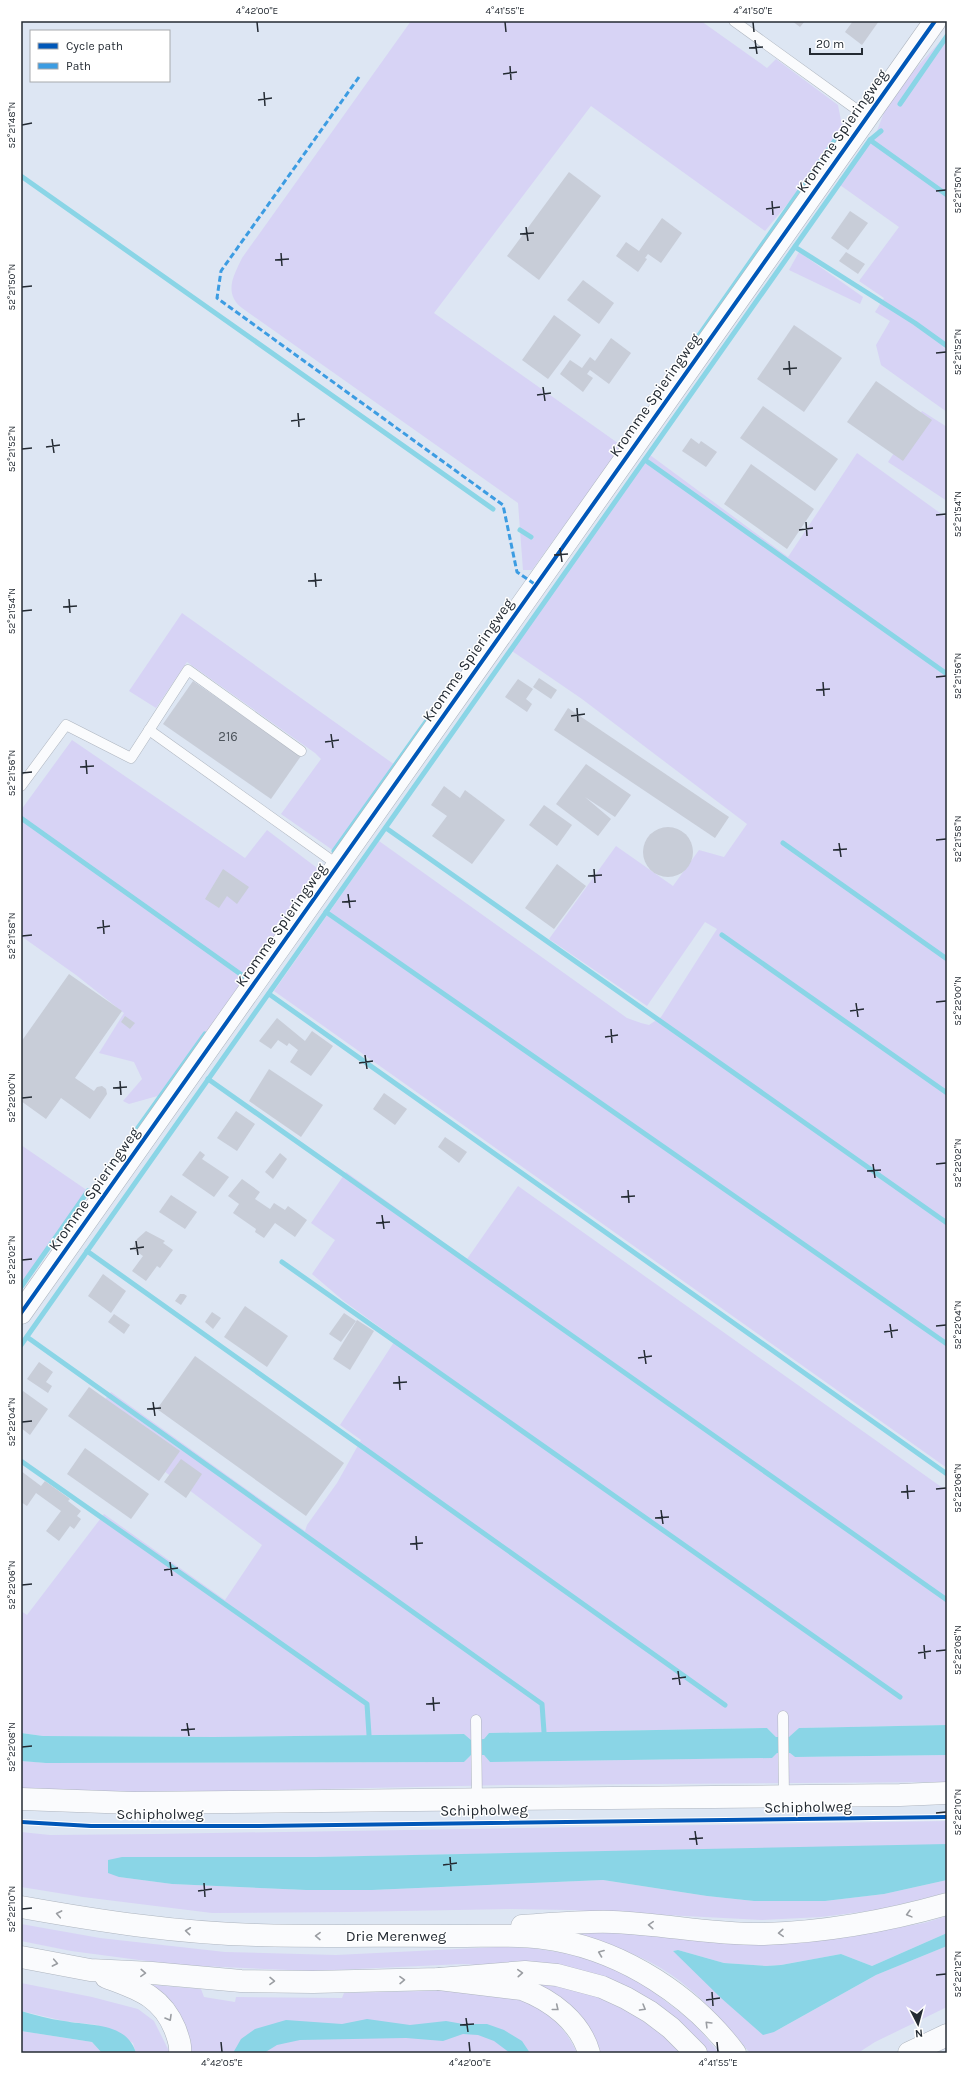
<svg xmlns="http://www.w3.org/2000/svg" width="968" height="2074" font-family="Karla,sans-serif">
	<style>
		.green { fill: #d7d3f5 }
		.water { fill: #8ad5e6 }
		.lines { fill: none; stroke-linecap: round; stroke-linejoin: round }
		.stream { stroke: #8ad5e6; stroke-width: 5 }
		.building { fill: #c8cdd8 }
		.service-casing { stroke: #aeb5bf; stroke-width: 11 }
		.tertiary-casing { stroke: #aeb5bf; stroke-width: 23 }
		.secondary-casing { stroke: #aeb5bf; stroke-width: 23 }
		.trunk-casing { stroke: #aeb5bf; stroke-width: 23 }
		.motorway-casing { stroke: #aeb5bf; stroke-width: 23 }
		.service { stroke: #fafbfd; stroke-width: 10 }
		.tertiary { stroke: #fafbfd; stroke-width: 22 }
		.secondary { stroke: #fafbfd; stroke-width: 22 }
		.trunk { stroke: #fafbfd; stroke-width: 22 }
		.motorway { stroke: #fafbfd; stroke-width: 22 }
		.quiet { stroke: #3c9ce2; stroke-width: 3; stroke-dasharray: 6 3; stroke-linecap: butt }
		.cycleway-casing { stroke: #fff; stroke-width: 6 }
		.cycleway { stroke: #0057b8; stroke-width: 4 }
		.oneway { stroke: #9a9da2 }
		.ticks { fill: none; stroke: #242b33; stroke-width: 1.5 }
		.labels { text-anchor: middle; stroke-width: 3; stroke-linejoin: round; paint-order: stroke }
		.number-label { font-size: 13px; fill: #4d545c }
		.street-label { font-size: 15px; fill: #242b33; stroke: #fff }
		.neatline { fill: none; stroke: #242b33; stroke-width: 1.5 }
		.ticks-label { font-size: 10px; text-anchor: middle; fill: #242b33 }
	</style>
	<rect width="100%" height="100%" fill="#dde6f3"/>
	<g class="green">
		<path d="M411,21h290l66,47 9,-9 62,46 6,31 -79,95 -174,-125 -157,207 188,133 -90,124h-9l-5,-67 -276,-195c-19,-15 -8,-33 0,-50z"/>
		<polygon points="947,34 947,349 941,346 947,350 947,412 881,365 876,345 890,321 875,312 884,298 859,281 899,227 840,185 875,136 890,97"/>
		<polygon points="799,252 863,297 860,304 789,270"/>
		<polygon points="922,411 947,427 947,501 888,462"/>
		<polygon points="857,453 947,518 947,1468 274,991 379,841 627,1018 641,1023 649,1025 661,1017 717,929 705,922 647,1006 549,939 616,846 673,886 699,850 724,857 747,824 582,699 512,651 650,455 788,557"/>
		<polygon points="182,613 395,765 334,851 281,814 321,759 315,753 187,662 156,708 129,691"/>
		<polygon points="72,740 245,858 267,830 321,871 161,1095 129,1104 123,1101 142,1079 134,1062 99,1053 124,1013 76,975 21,936 21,810"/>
		<polygon points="21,1145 88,1191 21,1287"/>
		<polygon points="346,1172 467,1259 518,1186 947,1491 947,1725 799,1728 790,1737 776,1737 767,1728 489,1733 484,1739 471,1740 464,1734 214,1737 43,1736 21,1733 21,1611 27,1615 104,1514 225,1600 262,1545 91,1416 111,1392 305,1531 307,1525 337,1483 361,1440 340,1425 396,1339 345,1302 312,1274 335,1240 311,1223"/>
		<polygon points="777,1753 790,1753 795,1757 947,1755 947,1782 505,1785 96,1794 21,1789 21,1761 46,1763 464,1762 471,1755 484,1755 490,1762 772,1758"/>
		<polygon points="947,1821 947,1844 942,1845 315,1857 122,1857 119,1877 172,1884 306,1890 372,1890 603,1880 707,1896 754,1901 825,1901 884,1894 947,1880 947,1892 938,1895 877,1910 821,1917 762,1920 570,1910 510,1909 348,1912 212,1913 83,1897 21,1887 21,1832 50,1835 155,1834"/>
		<path d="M947,1916v17l-75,33 -31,-12 -60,11 -15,1 -42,-3 -46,-13 -5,1 101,81 102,-57 71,-29v61l-72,35 -17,11h-108c-24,-29 -49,-58 -80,-79 -27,-19 -61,-29 -92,-40l-2,-6 261,10 87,-15z"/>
		<polygon points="21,1924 100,1938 225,1952 336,1955 498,1947 532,1948 570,1954 611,1967 642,1983 695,2024 719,2053 702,2053 675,2023 527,1968 463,1964 312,1971 177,1965 71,1951 21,1941"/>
		<polygon points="537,1979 566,1985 626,2008 687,2053 600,2053 596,2040 536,1986"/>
		<polygon points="21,1983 92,1997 138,2009 154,2021 170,2053 136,2053 133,2043 97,2025 64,2021 21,2011"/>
		<path d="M154,1985l47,4 3,8 31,5 1,-5 106,1 2,-5c27,-1 55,-1 82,-2 62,-2 121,-3 151,62h-388l-37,-66z"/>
		<polygon points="21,2031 92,2042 102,2053 21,2053"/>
	</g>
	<g class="water">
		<polygon points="947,1725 947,1755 795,1757 790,1753 777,1753 772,1758 490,1762 484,1755 471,1755 464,1762 46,1763 21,1761 21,1733 43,1736 214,1737 464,1734 471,1740 484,1739 489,1733 767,1728 776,1737 789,1737 799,1728"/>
		<polygon points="947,1844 947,1880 884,1894 825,1901 754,1901 707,1896 603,1880 372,1890 306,1890 172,1884 119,1877 108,1873 108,1860 122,1857 315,1857"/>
		<polygon points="947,1933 947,1946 876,1975 774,2032 763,2035 721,1998 673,1951 678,1950 724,1963 766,1966 781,1965 841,1954 872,1966"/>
		<path d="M21,2011c14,4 28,8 43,10 26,5 63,1 72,32h-34l-10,-11 -71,-11z"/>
		<polygon points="367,2019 410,2025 446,2021 463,2024 487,2024 504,2030 522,2041 530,2053 510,2053 494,2041 478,2035 463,2034 443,2041 406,2038 300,2040 277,2045 264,2053 233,2053 241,2039 255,2029 286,2020 342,2024"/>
	</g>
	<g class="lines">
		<g class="stream">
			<polyline points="900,104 947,36"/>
			<polyline points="870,140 947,195"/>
			<polyline points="21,176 493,509"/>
			<polyline points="795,247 915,323 947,346"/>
			<polyline points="686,354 838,136"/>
			<polyline points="645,460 947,674"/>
			<polyline points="520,530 531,537"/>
			<polyline points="21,818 246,978 249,973"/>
			<polyline points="386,828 947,1223"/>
			<polyline points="783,843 947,959"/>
			<polyline points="334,851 428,719"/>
			<polyline points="326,912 947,1344"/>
			<polyline points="722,935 947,1093"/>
			<polyline points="269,994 947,1474"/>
			<polyline points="208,1079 947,1600"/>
			<polyline points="110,1167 205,1034"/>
			<polyline points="87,1251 725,1705"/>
			<polyline points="282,1262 900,1697"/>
			<polyline points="21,1287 88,1191"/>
			<polyline points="27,1337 542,1704 544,1732"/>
			<polyline points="21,1345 870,140 881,131"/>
			<polyline points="21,1461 367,1704 369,1735"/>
		</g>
	</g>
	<g class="building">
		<polygon points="792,21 805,21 800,27"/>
		<polygon points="853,21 879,21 862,45 845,32"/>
		<polygon points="569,172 601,196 539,280 507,256"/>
		<polygon points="850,211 868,223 848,250 831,238"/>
		<polygon points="662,218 682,233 661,263 648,254 645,258 647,259 638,272 616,256 626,242 639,251"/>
		<polygon points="846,252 865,264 858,274 839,261"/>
		<polygon points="583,280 614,303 599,324 567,300"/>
		<polygon points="554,315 581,335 548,379 522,360"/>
		<polygon points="794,325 842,358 804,412 757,379"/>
		<polygon points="611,338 631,353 609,384 590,370 587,374 593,378 583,392 560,374 570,360 582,368 590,357 595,361"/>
		<polygon points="876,381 932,420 903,461 847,422"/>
		<polygon points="763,406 838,459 815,491 740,438"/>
		<polygon points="691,438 699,444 701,441 717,452 706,467 682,451"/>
		<polygon points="751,464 814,509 787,549 724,504"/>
		<polygon points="539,678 557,690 551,699 533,687"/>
		<polygon points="518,679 533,689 526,699 532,704 527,712 505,697"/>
		<polygon points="193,681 301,756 271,799 163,724"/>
		<polygon points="568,708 729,817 715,838 554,730"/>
		<polygon points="586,764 631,795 615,817 585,797 611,819 598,836 556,804"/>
		<polygon points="444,786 460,798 465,790 505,820 472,864 432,836 447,816 431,805"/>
		<polygon points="544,805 572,825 557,846 529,825"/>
		<circle cx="668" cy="852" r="25"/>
		<polygon points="557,864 586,886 554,929 525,908"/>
		<polygon points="223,869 249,887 237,904 227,896 219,908 205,899"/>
		<polygon points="69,974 122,1011 75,1078 94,1091 97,1087 102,1086 106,1089 107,1094 90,1119 61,1098 46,1119 21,1101 21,1042"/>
		<polygon points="125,1016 135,1023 130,1029 121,1022"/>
		<polygon points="277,1018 305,1041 312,1031 333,1046 311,1076 290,1062 298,1050 289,1043 287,1046 278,1040 271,1049 259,1041"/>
		<polygon points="269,1069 323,1105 301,1137 249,1101"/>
		<polygon points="384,1093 407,1109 395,1125 373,1109"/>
		<polygon points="236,1111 255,1124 237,1151 217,1138"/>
		<polygon points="445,1137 467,1152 459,1163 438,1147"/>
		<polygon points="200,1151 205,1155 202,1159 229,1177 214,1197 182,1175"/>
		<polygon points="280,1153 287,1159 273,1179 265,1172"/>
		<polygon points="242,1179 260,1192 255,1199 270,1209 274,1203 285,1210 288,1206 307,1220 295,1237 275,1223 264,1238 255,1232 256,1229 233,1213 239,1204 228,1196"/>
		<polygon points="171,1195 197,1212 185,1229 159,1212"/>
		<polygon points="146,1231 165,1241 163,1243 173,1250 160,1268 157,1266 146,1281 132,1271 143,1256 133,1249 137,1239"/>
		<polygon points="103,1274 126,1291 111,1313 88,1296"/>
		<polygon points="180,1294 184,1294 187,1296 181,1305 175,1301"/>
		<polygon points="245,1306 288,1336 267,1367 224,1337"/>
		<polygon points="212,1312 221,1318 213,1329 205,1322"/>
		<polygon points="344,1313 356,1321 341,1342 329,1334"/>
		<polygon points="114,1314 130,1325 124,1334 108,1322"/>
		<polygon points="357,1320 374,1331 350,1370 333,1359"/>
		<polygon points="195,1356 344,1463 306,1516 157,1409"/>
		<polygon points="39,1362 53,1372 46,1382 52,1386 48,1393 27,1379"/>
		<polygon points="89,1387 180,1451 159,1481 68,1416"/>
		<polygon points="23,1391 48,1409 30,1435 21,1428 21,1393"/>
		<polygon points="85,1448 149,1494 131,1519 67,1474"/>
		<polygon points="181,1459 202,1474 186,1498 164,1482"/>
		<polygon points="21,1471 41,1486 45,1481 70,1499 68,1501 81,1511 77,1516 81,1519 74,1529 70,1526 59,1541 46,1531 61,1511 36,1493 27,1506 21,1502"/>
	</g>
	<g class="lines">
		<defs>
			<g id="service">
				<polyline points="734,21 867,117"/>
				<polyline points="149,730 338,865"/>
				<polyline points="21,786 66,725 131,758 188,670 301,751"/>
				<polyline points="783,1716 784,1797"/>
				<polyline points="476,1720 477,1800"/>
			</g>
			<polyline id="tertiary" points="21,1313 935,21"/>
			<polyline id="secondary" points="21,1799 133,1803 900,1795 947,1793"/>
			<g id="trunk">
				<path d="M21,1907c78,14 157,26 236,28 69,2 137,0 205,1 31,0 63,-2 94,4 70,13 136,56 179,113"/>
				<path d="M522,1926c30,-2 60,-5 91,-4 51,2 101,13 151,12 63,-2 123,-13 183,-30"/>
				<polyline points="21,1957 90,1970 152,1973 241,1981 313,1982 439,1979 525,1972 557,1975 602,1987 626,1998 650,2012 671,2028 696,2053"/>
				<path d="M106,1977c31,12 55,18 69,52 3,9 6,15 5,24"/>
				<polyline points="909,2053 947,2035"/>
			</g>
			<path id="motorway" d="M439,1979l83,10c29,11 58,32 67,64"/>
		</defs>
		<use href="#service" class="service-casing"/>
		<use href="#tertiary" class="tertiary-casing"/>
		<use href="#secondary" class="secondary-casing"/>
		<use href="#trunk" class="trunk-casing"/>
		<use href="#motorway" class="motorway-casing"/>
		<use href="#service" class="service"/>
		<use href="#tertiary" class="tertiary"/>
		<use href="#secondary" class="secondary"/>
		<use href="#trunk" class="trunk"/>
		<use href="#motorway" class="motorway"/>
		<polyline class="quiet" points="359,77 221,271 217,298 503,505 517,572 536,585"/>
		<defs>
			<g id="cycleway">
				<polyline points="21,1313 935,21"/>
				<polyline points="21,1822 91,1826 259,1826 947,1817"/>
			</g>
		</defs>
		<use href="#cycleway" class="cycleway-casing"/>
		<use href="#cycleway" class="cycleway"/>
	</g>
	<defs><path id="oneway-chevron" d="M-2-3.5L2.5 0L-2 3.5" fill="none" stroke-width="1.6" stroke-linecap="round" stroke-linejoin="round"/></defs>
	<g class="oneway">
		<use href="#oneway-chevron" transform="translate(59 1914) rotate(-169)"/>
		<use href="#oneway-chevron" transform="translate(909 1914) rotate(165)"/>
		<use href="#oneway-chevron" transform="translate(651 1925) rotate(-176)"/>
		<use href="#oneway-chevron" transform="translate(188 1931) rotate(-174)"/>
		<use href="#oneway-chevron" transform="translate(781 1933) rotate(176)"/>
		<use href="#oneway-chevron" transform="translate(318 1936) rotate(-179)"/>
		<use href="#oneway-chevron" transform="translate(601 1953) rotate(-159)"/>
		<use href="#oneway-chevron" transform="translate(55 1963) rotate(11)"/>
		<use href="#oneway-chevron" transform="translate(143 1973) rotate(3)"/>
		<use href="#oneway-chevron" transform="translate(520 1973) rotate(-4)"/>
		<use href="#oneway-chevron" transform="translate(402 1980) rotate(-1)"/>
		<use href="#oneway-chevron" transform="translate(272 1981) rotate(1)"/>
		<use href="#oneway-chevron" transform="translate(556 2008) rotate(39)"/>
		<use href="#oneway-chevron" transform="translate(643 2008) rotate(30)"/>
		<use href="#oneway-chevron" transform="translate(169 2018) rotate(60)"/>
		<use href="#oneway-chevron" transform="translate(708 2024) rotate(-135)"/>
	</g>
	<path class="ticks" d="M257,22l1,10M505,22l1,10M753,22l1,10M755,40l2,14M749,48l14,-1M510,66l1,14M503,74l14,-2M264,92l1,14M258,100l14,-2M22,125l10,-2M936,191l10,-1M772,201l1,14M766,209l14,-2M526,227l2,14M520,234l14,-1M281,253l1,13M275,260l14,-1M22,287l10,-1M936,353l10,-1M789,361l1,14M783,369l14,-1M543,387l2,14M537,395l14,-2M298,413l1,14M291,421l14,-2M52,439l2,14M46,447l14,-2M22,449l10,-1M936,515l10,-1M806,522l1,14M799,530l14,-2M560,548l2,14M554,555l14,-1M315,573l1,14M308,581l14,-1M69,599l1,14M63,607l14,-1M22,611l10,-1M936,677l10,-1M823,682l1,14M816,690l14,-1M577,708l1,14M571,716l14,-2M331,734l2,14M325,742l14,-2M86,760l1,14M80,767l14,-1M22,773l10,-1M936,840l10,-1M839,843l2,14M833,850l14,-1M594,869l1,14M588,876l14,-1M348,894l2,14M342,902l14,-1M103,920l1,14M97,928l13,-2M22,936l10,-1M936,1002l10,-1M856,1003l2,14M850,1011l14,-2M611,1029l1,14M605,1037l13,-2M365,1055l2,14M359,1063l14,-2M120,1081l1,14M113,1088l14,-1M22,1098l10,-1M873,1164l2,14M936,1164l10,-1M867,1171l14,-1M628,1190l1,13M621,1197l14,-1M382,1215l2,14M376,1223l14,-1M136,1241l2,14M130,1249l14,-2M22,1260l10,-1M890,1324l2,14M936,1326l10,-1M884,1332l14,-2M644,1350l2,14M638,1358l14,-2M399,1376l1,14M393,1383l14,-1M153,1402l2,14M147,1409l14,-1M22,1422l10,-1M907,1485l1,14M936,1489l10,-1M901,1492l14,-1M661,1510l2,14M655,1518l14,-1M416,1536l1,14M410,1544l13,-1M170,1562l2,14M164,1570l14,-2M22,1585l10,-1M924,1645l1,14M936,1651l10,-1M918,1653l13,-2M678,1671l2,14M672,1679l14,-2M433,1697l1,14M426,1704l14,-1M187,1723l2,13M181,1730l14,-1M22,1747l10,-1M936,1813l10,-1M695,1831l2,14M689,1839l14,-1M450,1857l1,14M443,1865l14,-2M204,1883l1,14M198,1891l14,-2M22,1909l10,-1M936,1975l10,-1M712,1992l1,14M706,2000l14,-2M466,2018l2,14M460,2025l14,-1M221,2042l1,10M469,2042l1,10M717,2042l1,10"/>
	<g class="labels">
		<g class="number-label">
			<text x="228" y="741">216</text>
		</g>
		<g class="street-label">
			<text transform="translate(842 131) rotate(-55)" y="5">Kromme Spieringweg</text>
			<text transform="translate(655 395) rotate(-55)" y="5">Kromme Spieringweg</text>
			<text transform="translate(468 660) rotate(-55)" y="5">Kromme Spieringweg</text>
			<text transform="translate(281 925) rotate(-55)" y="5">Kromme Spieringweg</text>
			<text transform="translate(94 1189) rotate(-55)" y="5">Kromme Spieringweg</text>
			<text transform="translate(808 1807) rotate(-1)" y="5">Schipholweg</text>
			<text transform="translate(484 1810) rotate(-1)" y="5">Schipholweg</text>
			<text x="160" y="1819">Schipholweg</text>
			<text x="396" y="1941">Drie Merenweg</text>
		</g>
	</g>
	<rect width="968" height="2074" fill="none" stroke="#ffffff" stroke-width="44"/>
	<rect x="30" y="30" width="140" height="52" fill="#ffffff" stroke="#a7aaad"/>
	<rect x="38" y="43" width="20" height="6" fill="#0057b8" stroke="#a7aaad"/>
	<text x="66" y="50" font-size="12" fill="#242b33">Cycle path</text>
	<rect x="38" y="63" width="20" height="6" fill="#3c9ce2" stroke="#a7aaad"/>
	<text x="66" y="70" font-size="12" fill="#242b33">Path</text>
	<g transform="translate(918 2024) rotate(174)" stroke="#ffffff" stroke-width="3" paint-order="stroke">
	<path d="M0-3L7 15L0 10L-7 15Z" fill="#242b33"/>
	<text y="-6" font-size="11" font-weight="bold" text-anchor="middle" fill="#242b33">N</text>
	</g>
	<path d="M810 48v6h52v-6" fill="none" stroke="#242b33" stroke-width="2"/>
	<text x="816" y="48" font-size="12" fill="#242b33" stroke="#ffffff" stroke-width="3" paint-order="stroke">20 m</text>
	<rect x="22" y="22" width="924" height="2030" class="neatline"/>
	<g class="ticks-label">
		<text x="257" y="14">4°42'00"E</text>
		<text x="505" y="14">4°41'55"E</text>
		<text x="753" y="14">4°41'50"E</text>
		<text transform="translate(11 125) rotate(-90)" y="4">52°21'48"N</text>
		<text transform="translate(957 190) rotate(-90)" y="4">52°21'50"N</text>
		<text transform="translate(11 287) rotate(-90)" y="4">52°21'50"N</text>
		<text transform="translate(957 352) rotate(-90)" y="4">52°21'52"N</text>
		<text transform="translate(11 449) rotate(-90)" y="4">52°21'52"N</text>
		<text transform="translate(957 514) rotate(-90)" y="4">52°21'54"N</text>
		<text transform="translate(11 611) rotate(-90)" y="4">52°21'54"N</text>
		<text transform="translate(957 676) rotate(-90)" y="4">52°21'56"N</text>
		<text transform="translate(11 773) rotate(-90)" y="4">52°21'56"N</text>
		<text transform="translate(957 839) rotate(-90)" y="4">52°21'58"N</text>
		<text transform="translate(11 936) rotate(-90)" y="4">52°21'58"N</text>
		<text transform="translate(957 1001) rotate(-90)" y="4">52°22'00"N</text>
		<text transform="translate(11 1098) rotate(-90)" y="4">52°22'00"N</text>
		<text transform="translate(957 1163) rotate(-90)" y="4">52°22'02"N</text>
		<text transform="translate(11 1260) rotate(-90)" y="4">52°22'02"N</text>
		<text transform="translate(957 1325) rotate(-90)" y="4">52°22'04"N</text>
		<text transform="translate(11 1422) rotate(-90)" y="4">52°22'04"N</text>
		<text transform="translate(957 1488) rotate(-90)" y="4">52°22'06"N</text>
		<text transform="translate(11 1585) rotate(-90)" y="4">52°22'06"N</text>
		<text transform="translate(957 1650) rotate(-90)" y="4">52°22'08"N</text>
		<text transform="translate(11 1747) rotate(-90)" y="4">52°22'08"N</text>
		<text transform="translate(957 1812) rotate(-90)" y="4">52°22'10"N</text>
		<text transform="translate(11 1909) rotate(-90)" y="4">52°22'10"N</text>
		<text transform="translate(957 1974) rotate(-90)" y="4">52°22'12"N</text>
		<text x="222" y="2066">4°42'05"E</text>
		<text x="470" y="2066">4°42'00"E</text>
		<text x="718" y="2066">4°41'55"E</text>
	</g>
</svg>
